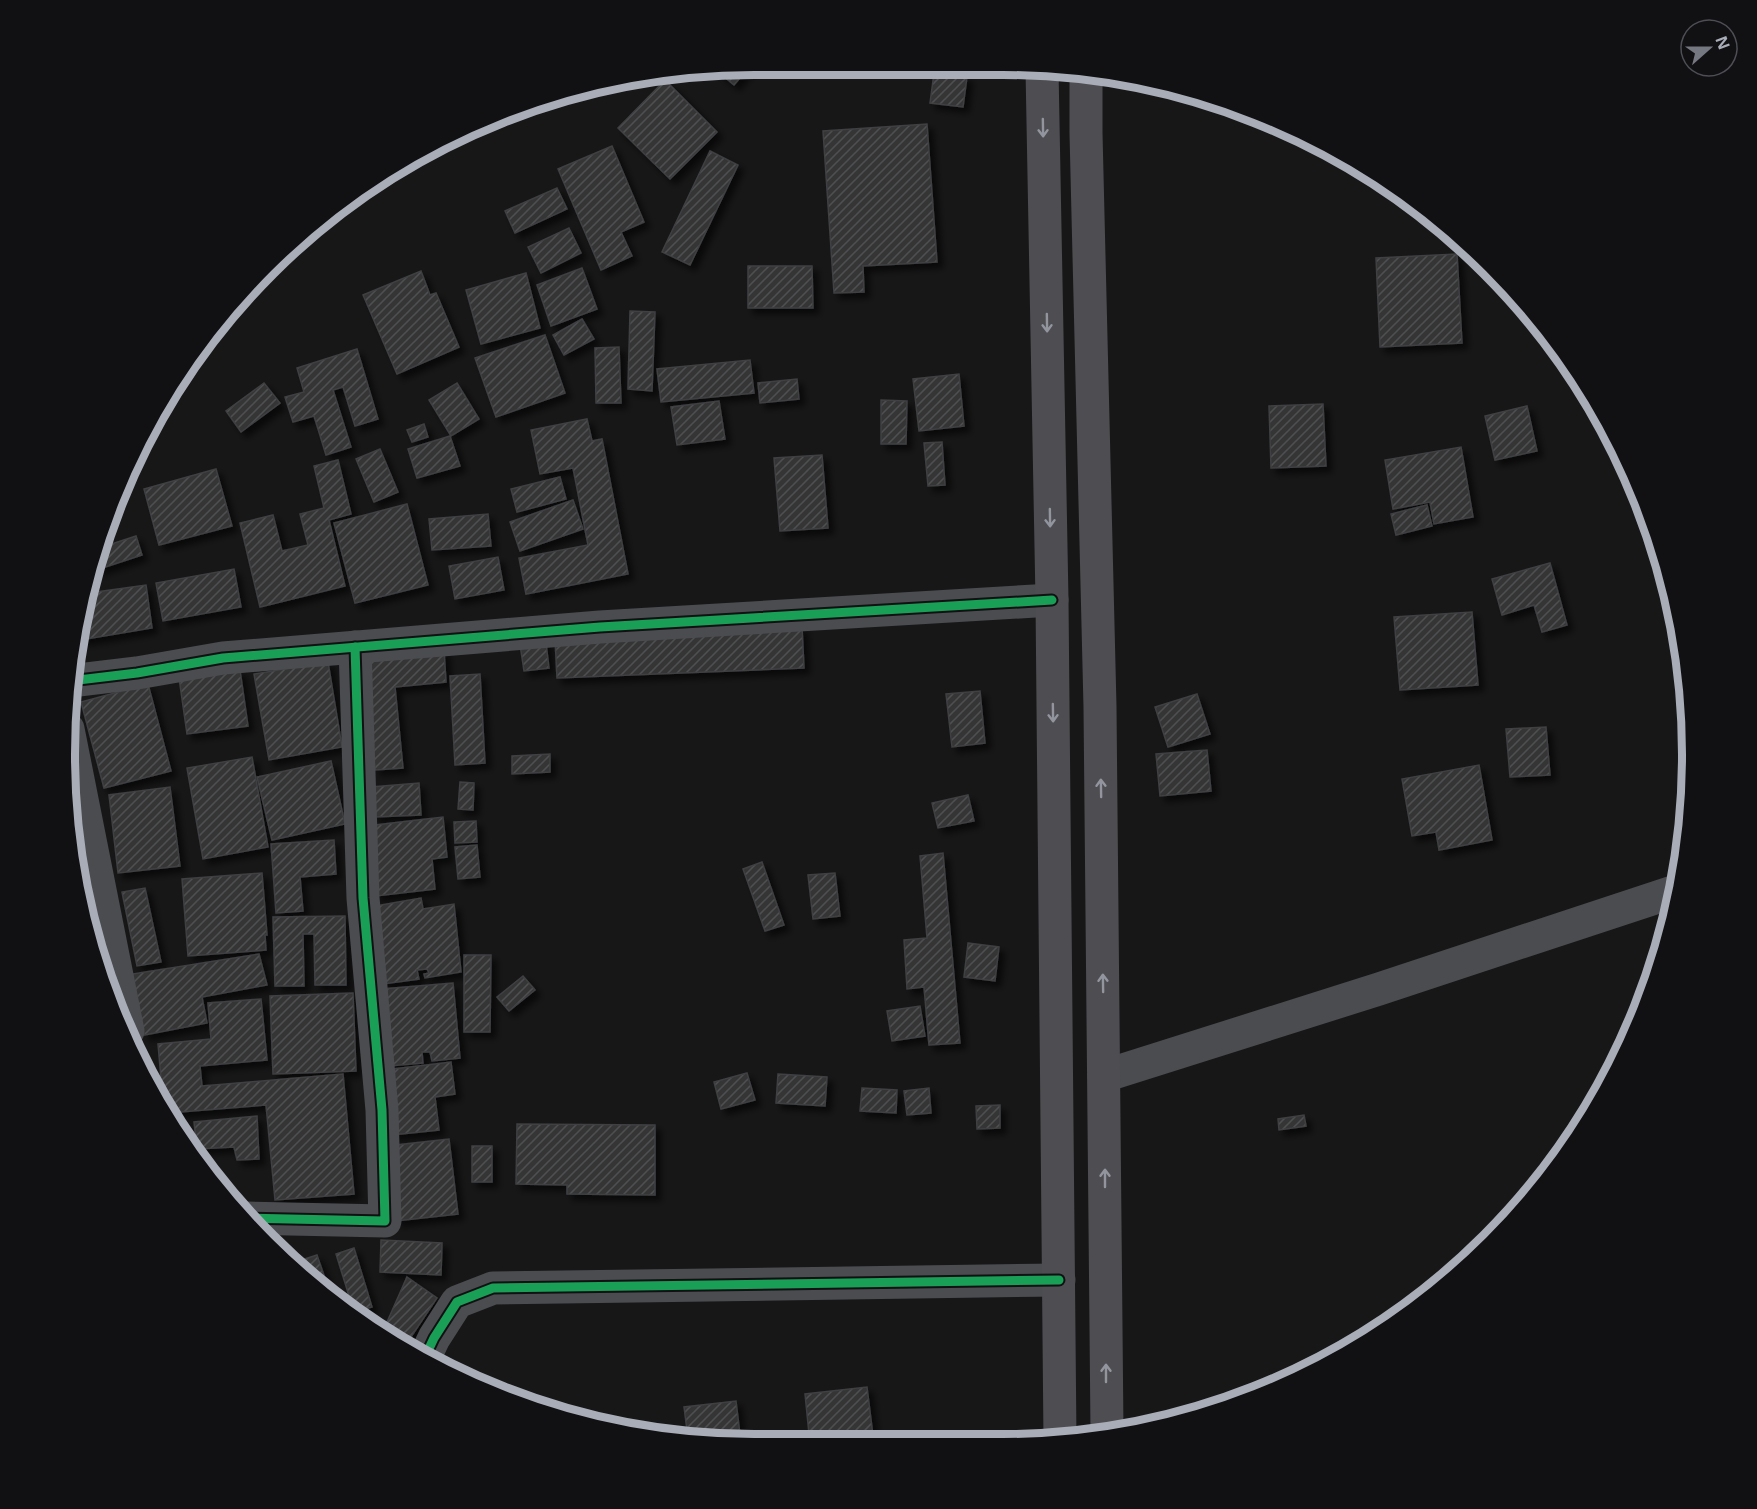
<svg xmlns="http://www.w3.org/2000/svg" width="1757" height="1509" font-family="'Noto Sans',sans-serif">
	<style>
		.building { fill: url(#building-hatch); stroke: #3f4043; stroke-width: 1.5; filter: url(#shadow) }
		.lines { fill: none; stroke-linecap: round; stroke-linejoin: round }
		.minor { stroke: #4b4c50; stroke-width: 33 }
		.trunk { stroke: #4e4e52; stroke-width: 33 }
		.cycleway-casing { stroke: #111113; stroke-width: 13 }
		.cycleway { stroke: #1a9f57; stroke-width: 9 }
		.oneway { stroke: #92959e }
		.rim { fill: none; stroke: #a8adb8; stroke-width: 8 }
	</style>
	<defs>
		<pattern id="building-hatch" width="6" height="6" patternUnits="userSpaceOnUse" patternTransform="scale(1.5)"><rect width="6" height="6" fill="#353536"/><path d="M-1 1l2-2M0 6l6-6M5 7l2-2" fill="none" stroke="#4f5051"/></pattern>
		<filter id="shadow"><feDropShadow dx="5.5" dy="5.5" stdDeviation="3" flood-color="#0009"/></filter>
	</defs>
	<rect width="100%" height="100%" fill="#171717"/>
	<g class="building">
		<polygon points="751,65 734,85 716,70"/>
		<polygon points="934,73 967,77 963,107 930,103"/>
		<polygon points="665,80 717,132 670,179 618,128"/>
		<polygon points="927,124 937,262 863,266 864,292 834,293 823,131"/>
		<polygon points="612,146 644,222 621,232 632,256 601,270 558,169"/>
		<polygon points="710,151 738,165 690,265 662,252"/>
		<polygon points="557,188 567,209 515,233 505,211"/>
		<polygon points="569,228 581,253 541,273 528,247"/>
		<polygon points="1457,254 1462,343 1380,347 1376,258"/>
		<polygon points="748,266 812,266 813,308 748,308"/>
		<polygon points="582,268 597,309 551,326 537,285"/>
		<polygon points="421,271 430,295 436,293 459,347 397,374 363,295"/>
		<polygon points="526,273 540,328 481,344 466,290"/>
		<polygon points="630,311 655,312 652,391 628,389"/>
		<polygon points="582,319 594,339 564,355 553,335"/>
		<polygon points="545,335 565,393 496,417 475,358"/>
		<polygon points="619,347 621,403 596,403 595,348"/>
		<polygon points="357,349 378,419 355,426 343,387 333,390 351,447 326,455 314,416 293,422 285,397 304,392 297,368"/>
		<polygon points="750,360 754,393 661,402 657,369"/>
		<polygon points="959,374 964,426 919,431 913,379"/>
		<polygon points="797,379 799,399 760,403 758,383"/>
		<polygon points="264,383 280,403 241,432 226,411"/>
		<polygon points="457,383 479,419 451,436 429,400"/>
		<polygon points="881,400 907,401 906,444 881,444"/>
		<polygon points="719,401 725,439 677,445 671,407"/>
		<polygon points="1323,404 1326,466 1271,468 1269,406"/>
		<polygon points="1527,406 1537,451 1495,460 1485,416"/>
		<polygon points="587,419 592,441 602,439 628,574 526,594 519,558 588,545 573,468 540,474 531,430"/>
		<polygon points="424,424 428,437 412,442 407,430"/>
		<polygon points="450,436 460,466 417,478 408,449"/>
		<polygon points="942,442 945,485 928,486 924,443"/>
		<polygon points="1461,447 1473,517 1434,524 1430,502 1393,509 1385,460"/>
		<polygon points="380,449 398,492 374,502 356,459"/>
		<polygon points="822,455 828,528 780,531 774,458"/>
		<polygon points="338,460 351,514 329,520 345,586 260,607 240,523 273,515 282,551 308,545 300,514 324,508 314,466"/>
		<polygon points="216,469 232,526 159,545 144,489"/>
		<polygon points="560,477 566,499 517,512 511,489"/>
		<polygon points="573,500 583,529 520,551 510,522"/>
		<polygon points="407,504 428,585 355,603 334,523"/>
		<polygon points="1427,505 1432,526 1396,535 1391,514"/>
		<polygon points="488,514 491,546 432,550 429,519"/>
		<polygon points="136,536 142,555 96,570 102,547"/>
		<polygon points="498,557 504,590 455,599 449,566"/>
		<polygon points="1550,563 1567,625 1542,632 1534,605 1502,615 1492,579"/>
		<polygon points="234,569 241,607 163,621 156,583"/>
		<polygon points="146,585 152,628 81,640 79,631 89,593"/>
		<polygon points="1472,612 1478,685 1400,690 1394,617"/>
		<polygon points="802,627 804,668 557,678 555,638"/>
		<polygon points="545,635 549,668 524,671 519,638"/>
		<polygon points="444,650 446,682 395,687 403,768 375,770 364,658"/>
		<polygon points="328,662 342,747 269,760 254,674"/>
		<polygon points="240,670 248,726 187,734 179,678"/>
		<polygon points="480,674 485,763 455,765 450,676"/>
		<polygon points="148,684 171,771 104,788 81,702"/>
		<polygon points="980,691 985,743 952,747 946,694"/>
		<polygon points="1197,694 1210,734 1168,747 1155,707"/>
		<polygon points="1546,727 1550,775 1510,777 1506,729"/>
		<polygon points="1207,750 1211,791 1160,796 1156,754"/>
		<polygon points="550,754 550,772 512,774 512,756"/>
		<polygon points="252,757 268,847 203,859 187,768"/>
		<polygon points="331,761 345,824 272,840 257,777"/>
		<polygon points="1479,765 1492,840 1439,850 1436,832 1412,836 1402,779"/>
		<polygon points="460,782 474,783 473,810 458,809"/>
		<polygon points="419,783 421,815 374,817 371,787"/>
		<polygon points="170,787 180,866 118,873 109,795"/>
		<polygon points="968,795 974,821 938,828 932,803"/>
		<polygon points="443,817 447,857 432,859 435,889 376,896 367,826"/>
		<polygon points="476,821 477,842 455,843 454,822"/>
		<polygon points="334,840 336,874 300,877 303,911 276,913 271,844"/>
		<polygon points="477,845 480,877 458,879 455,847"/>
		<polygon points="943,853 960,1043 929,1045 924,987 907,989 904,940 927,938 920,856"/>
		<polygon points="762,862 784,925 765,931 743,869"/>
		<polygon points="262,873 267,935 265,935 266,950 188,956 182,879"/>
		<polygon points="835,873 840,916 813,919 808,875"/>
		<polygon points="145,888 161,962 137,966 122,892"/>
		<polygon points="421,898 423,909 454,904 461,972 425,978 424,974 429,973 427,969 417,970 419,979 383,984 369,907"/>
		<polygon points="345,916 346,985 315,985 314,934 303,934 304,986 275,986 273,917"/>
		<polygon points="968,943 999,947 995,981 964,977"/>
		<polygon points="259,954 267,985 202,997 207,1023 144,1035 132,974"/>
		<polygon points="464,955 491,955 490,1032 464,1032"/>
		<polygon points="523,976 535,990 509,1011 497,997"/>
		<polygon points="453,983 460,1058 432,1061 430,1052 422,1052 423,1063 389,1066 382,989"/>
		<polygon points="353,993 356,1071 273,1074 270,996"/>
		<polygon points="261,999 267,1060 200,1066 202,1086 343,1074 354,1194 275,1200 266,1105 168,1113 163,1102 158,1044 211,1039 208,1003"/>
		<polygon points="920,1006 925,1036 892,1041 887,1011"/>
		<polygon points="451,1062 455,1094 435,1097 439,1130 392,1135 385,1070"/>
		<polygon points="747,1073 755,1100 721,1109 714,1082"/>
		<polygon points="778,1074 827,1077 825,1106 776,1103"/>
		<polygon points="862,1088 897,1090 896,1113 860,1111"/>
		<polygon points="929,1088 931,1113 907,1115 904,1091"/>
		<polygon points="1000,1105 1000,1128 977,1129 976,1106"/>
		<polygon points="1304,1115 1306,1126 1279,1130 1278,1119"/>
		<polygon points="257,1116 259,1159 237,1160 234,1147 197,1149 194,1122"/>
		<polygon points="182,1120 191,1151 181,1138 173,1123"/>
		<polygon points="517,1124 655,1125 655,1195 567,1194 567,1185 516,1184"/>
		<polygon points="449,1139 458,1214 396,1221 387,1146"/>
		<rect x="472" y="1146" width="20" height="36"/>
		<polygon points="381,1240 442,1243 441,1275 380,1272"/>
		<polygon points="354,1248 372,1307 354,1312 336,1254"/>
		<polygon points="317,1255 331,1296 292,1263"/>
		<polygon points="407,1277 437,1298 405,1346 371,1328 387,1322"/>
		<polygon points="867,1387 874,1444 810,1444 805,1394"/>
		<polygon points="736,1401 741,1443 688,1438 684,1407"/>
	</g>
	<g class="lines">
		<g class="minor">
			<polyline points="70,681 137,673 223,658 600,627 1052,600"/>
			<polyline points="68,729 128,1031"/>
			<polyline points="1104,1076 1379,989 1676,891"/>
			<polyline points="247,1218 385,1221 382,1110 363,898 355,647"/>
			<polyline points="425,1357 434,1338 457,1302 493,1288 1059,1280"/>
		</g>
		<g class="trunk">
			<polyline points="1042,69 1052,600 1060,1441"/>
			<polyline points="1086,70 1086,133 1100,707 1107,1431"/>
		</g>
		<defs>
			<g id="cycleway">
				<polyline points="70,681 137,673 223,658 600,627 1052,600"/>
				<polyline points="247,1218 385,1221 382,1110 363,898 355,647"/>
				<polyline points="425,1357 434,1338 457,1302 493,1288 1059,1280"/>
			</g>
		</defs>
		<use href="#cycleway" class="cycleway-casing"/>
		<use href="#cycleway" class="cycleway"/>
	</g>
	<defs><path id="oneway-shaft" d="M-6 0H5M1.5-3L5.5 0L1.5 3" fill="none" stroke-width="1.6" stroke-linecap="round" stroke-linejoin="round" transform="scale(1.5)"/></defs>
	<g class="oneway">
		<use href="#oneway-shaft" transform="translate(1043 128) rotate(89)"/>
		<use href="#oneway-shaft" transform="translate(1047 323) rotate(89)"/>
		<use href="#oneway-shaft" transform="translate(1050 518) rotate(89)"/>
		<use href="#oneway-shaft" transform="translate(1053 713) rotate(89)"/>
		<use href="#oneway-shaft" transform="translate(1101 788) rotate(-91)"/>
		<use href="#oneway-shaft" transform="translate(1103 983) rotate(-91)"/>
		<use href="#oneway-shaft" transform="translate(1105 1178) rotate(-90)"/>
		<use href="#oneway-shaft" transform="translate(1106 1373) rotate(-90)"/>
	</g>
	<path d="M0 0H1757V1509H0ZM754 75H1003A679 679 0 0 1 1682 754V755A679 679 0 0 1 1003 1434H754A679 679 0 0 1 75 755V754A679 679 0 0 1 754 75Z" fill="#111113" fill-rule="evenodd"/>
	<path class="rim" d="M754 75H1003A679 679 0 0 1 1682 754V755A679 679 0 0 1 1003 1434H754A679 679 0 0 1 75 755V754A679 679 0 0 1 754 75Z"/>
	<g transform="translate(1709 48) rotate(69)"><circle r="28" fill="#111113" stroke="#4d4f55" stroke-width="1.5"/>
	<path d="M0-4.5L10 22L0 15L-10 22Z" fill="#757880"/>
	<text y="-9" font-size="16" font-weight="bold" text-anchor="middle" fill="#a8adb8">N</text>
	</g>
</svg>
